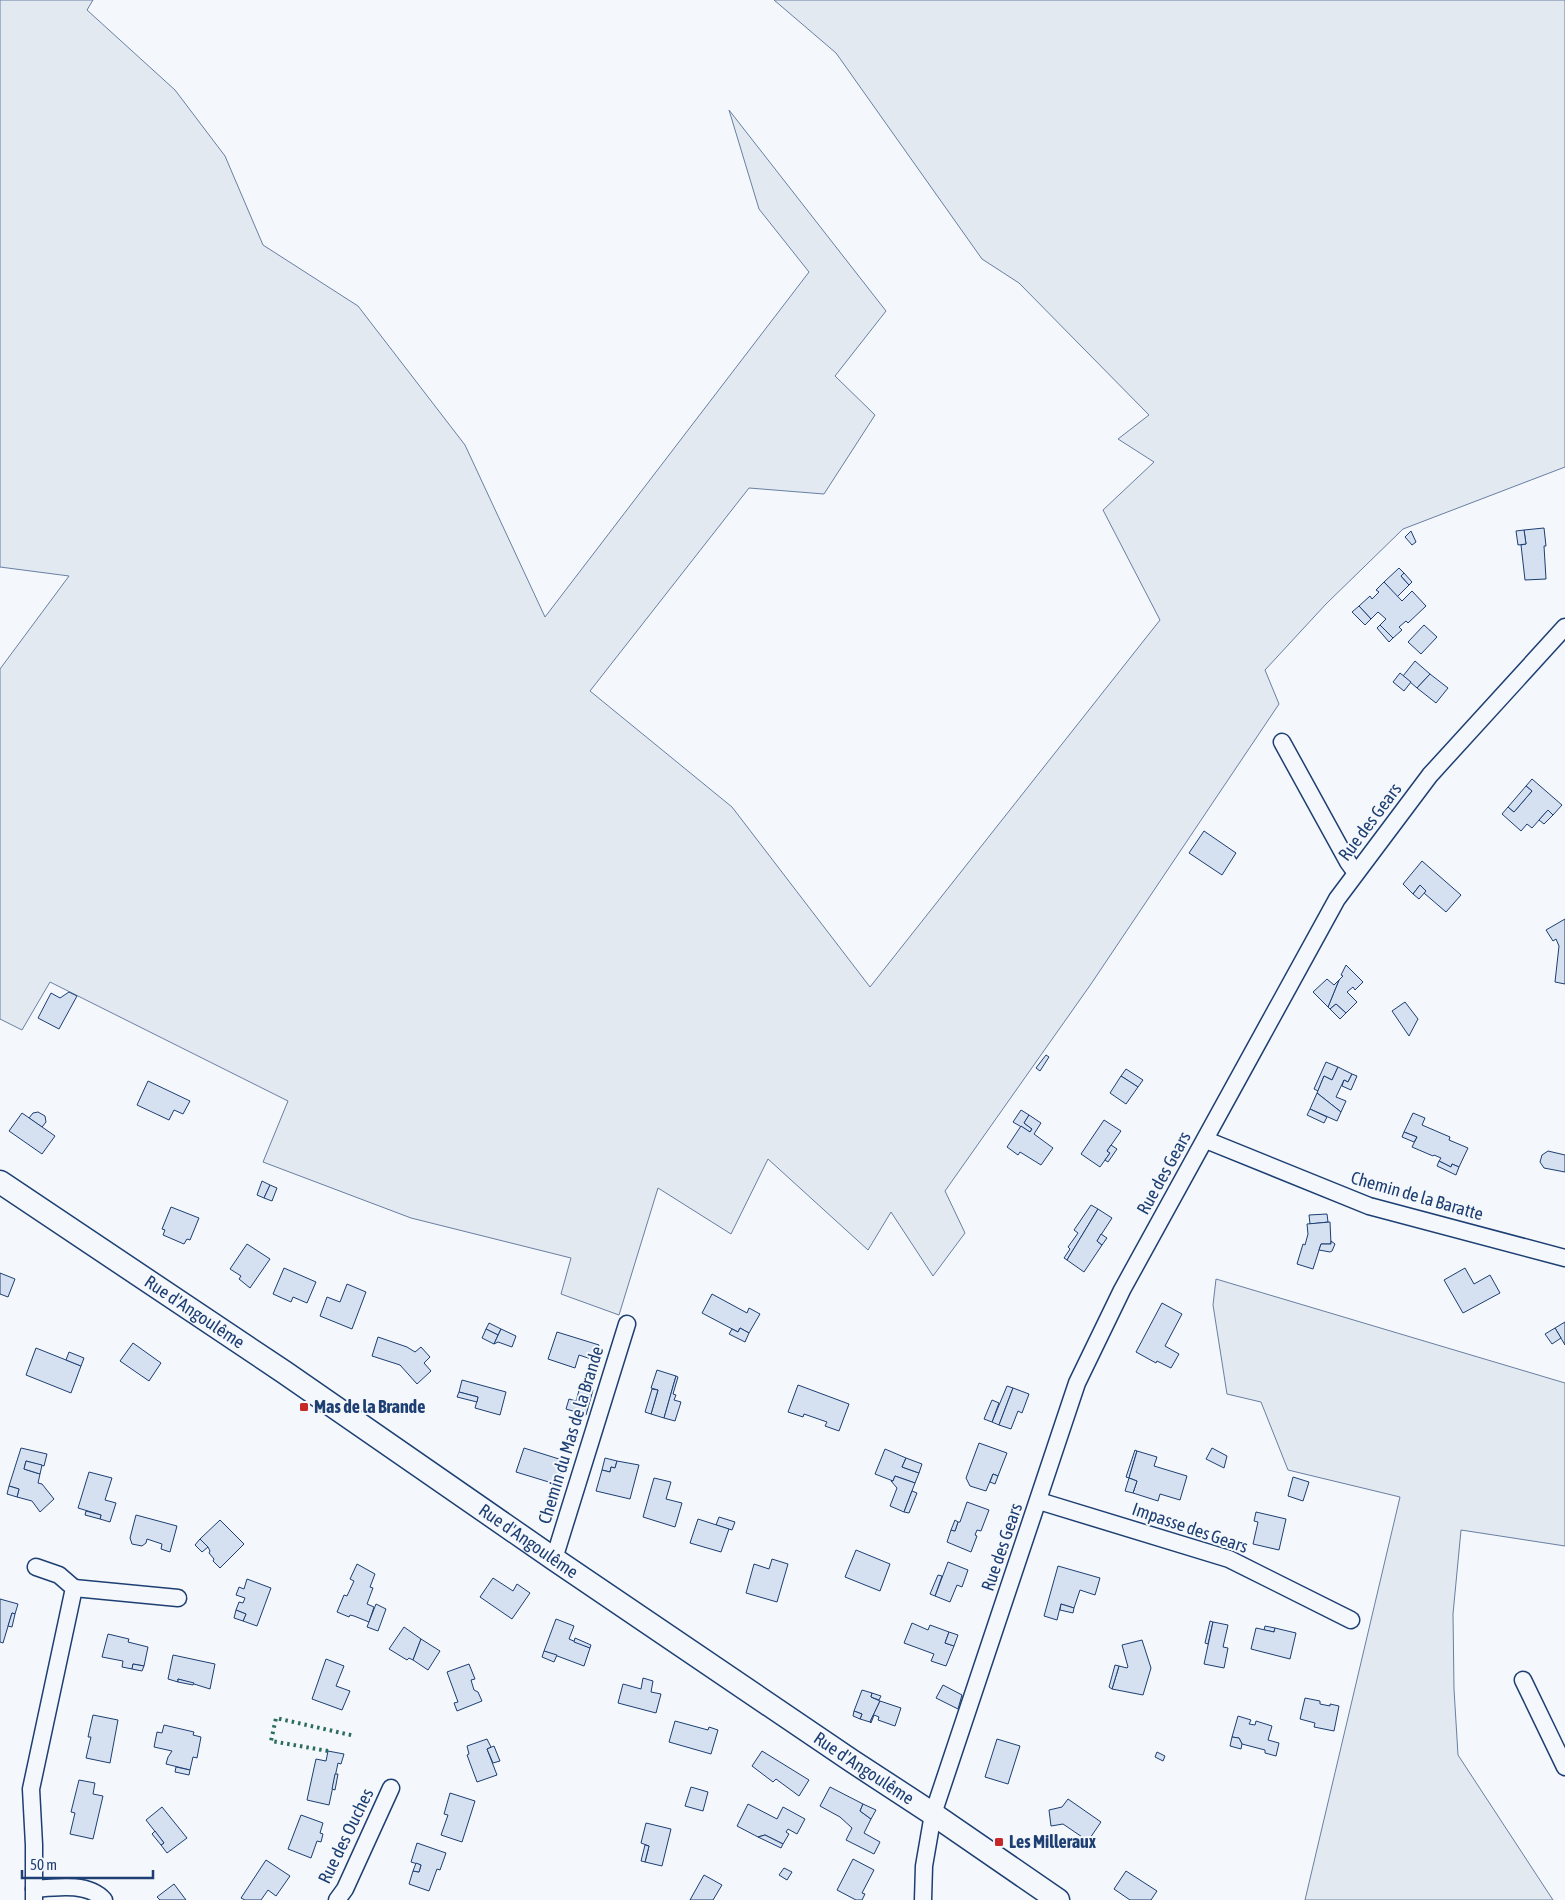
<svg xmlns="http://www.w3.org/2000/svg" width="1565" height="1900" font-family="'Asap Condensed',sans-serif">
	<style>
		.green { fill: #e3e9f0; stroke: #687fa3 }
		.building { fill: #d5e0f0; stroke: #1d3f73 }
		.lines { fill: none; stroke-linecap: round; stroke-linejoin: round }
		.street-casing { stroke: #1d3f73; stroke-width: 19 }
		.secondary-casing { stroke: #1d3f73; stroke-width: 25 }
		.street { stroke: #f4f7fb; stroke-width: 16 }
		.secondary { stroke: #f4f7fb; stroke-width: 22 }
		.hedge { stroke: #2c6c60; stroke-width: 4; stroke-dasharray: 2.5 4; stroke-linecap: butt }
		.poi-dot { fill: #c62828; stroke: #f4f7fb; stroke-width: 2 }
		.labels { text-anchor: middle; stroke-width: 4; stroke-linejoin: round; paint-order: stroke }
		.street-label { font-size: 18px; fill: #1d3f73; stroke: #f4f7fb }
		.poi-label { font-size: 18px; font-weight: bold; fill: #1d3f73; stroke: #f4f7fb; text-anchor: start }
	</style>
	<rect width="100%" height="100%" fill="#f4f7fb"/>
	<g class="green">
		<polygon points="0,0 93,0 87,10 175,90 225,156 263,245 358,306 465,445 545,617 809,272 759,209 729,110 886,311 835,376 875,415 824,494 749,488 590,691 732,807 870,987 1160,620 1103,510 1154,462 1118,439 1149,415 1019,283 982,259 836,53 774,0 1565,0 1565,467 1403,529 1326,604 1265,670 1279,704 1091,984 945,1191 965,1233 933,1276 891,1212 868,1250 768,1159 731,1234 658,1188 619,1315 561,1294 571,1258 411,1218 263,1162 288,1101 50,982 22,1030 0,1019 0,669 69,576 0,567"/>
		<polygon points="1216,1279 1565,1383 1565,1546 1461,1530 1453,1614 1454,1689 1458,1755 1553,1900 1305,1900 1400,1497 1288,1470 1261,1402 1227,1394 1213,1305"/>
	</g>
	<g class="building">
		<polygon points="1544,528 1546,546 1544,546 1546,579 1525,580 1521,545 1526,544 1524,530"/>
		<polygon points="1524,530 1526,544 1518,545 1516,531"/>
		<polygon points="1411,531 1416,542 1412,545 1405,537"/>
		<polygon points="1399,568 1404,573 1401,576 1409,585 1397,597 1384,582"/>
		<polygon points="1404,573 1412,582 1409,585 1401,576"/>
		<polygon points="1384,582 1402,601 1412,591 1426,606 1408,623 1406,621 1399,627 1402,630 1393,638 1380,625 1386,619 1378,612 1371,619 1359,606 1370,596 1372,599 1379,592 1376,590"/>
		<polygon points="1359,606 1371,619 1365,625 1352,612"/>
		<polygon points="1380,625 1393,638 1389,642 1377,628"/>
		<polygon points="1424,625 1437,637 1421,654 1408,642"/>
		<polygon points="1415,661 1430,674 1417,688 1403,676"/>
		<polygon points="1400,673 1411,682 1404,691 1393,682"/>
		<polygon points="1430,674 1448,688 1436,703 1417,688"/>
		<polygon points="1532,779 1562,805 1553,815 1548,810 1532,828 1527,824 1521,831 1502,814 1508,807 1514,812 1532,791 1526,786"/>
		<polygon points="1526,786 1532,791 1514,812 1508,807"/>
		<polygon points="1548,810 1553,815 1544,824 1539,820"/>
		<polygon points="1204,831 1236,853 1222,875 1189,853"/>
		<polygon points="1422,861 1461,895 1446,912 1424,893 1426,891 1420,885 1413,894 1403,884"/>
		<polygon points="1420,885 1426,891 1419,899 1413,894"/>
		<polygon points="1565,919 1565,984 1555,982 1559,946 1556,939 1553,941 1546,930"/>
		<polygon points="1346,965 1363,982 1355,990 1353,987 1347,992 1357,1002 1346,1013 1336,1004 1330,1009 1328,1007 1339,980 1343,976 1341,975"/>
		<polygon points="1327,979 1334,985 1339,980 1328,1007 1313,992"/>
		<polygon points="69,992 77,996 59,1029 38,1018 51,993 60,998"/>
		<polygon points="1405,1002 1418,1019 1409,1036 1392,1011"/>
		<polygon points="1336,1004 1346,1013 1340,1019 1330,1009"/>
		<polygon points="1046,1055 1049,1057 1040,1071 1036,1068"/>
		<polygon points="1326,1062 1338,1067 1332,1080 1324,1076 1318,1091 1314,1089"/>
		<polygon points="1338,1067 1352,1074 1348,1082 1344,1080 1336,1097 1346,1101 1341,1112 1317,1093 1324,1076 1332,1080"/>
		<polygon points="1126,1069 1143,1080 1138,1087 1121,1076"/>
		<polygon points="1352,1074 1357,1076 1351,1090 1342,1086 1344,1080 1348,1082"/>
		<polygon points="1121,1076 1138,1087 1126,1104 1110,1093"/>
		<polygon points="148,1081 190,1101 183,1114 174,1110 169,1120 137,1105"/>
		<polygon points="1317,1093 1341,1112 1337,1121 1310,1109"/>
		<polygon points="1310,1109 1327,1117 1324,1123 1307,1115"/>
		<polygon points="1021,1110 1029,1115 1024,1123 1032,1129 1030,1132 1013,1122"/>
		<polygon points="38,1112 45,1116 46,1122 42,1127 29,1118 33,1113"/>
		<polygon points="22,1113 55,1136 42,1154 9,1131"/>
		<polygon points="1413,1113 1425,1118 1422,1125 1450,1137 1449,1140 1468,1148 1459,1167 1452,1164 1451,1167 1439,1161 1441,1158 1434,1155 1433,1156 1412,1147 1417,1137 1404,1132"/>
		<polygon points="1029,1115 1041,1123 1034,1134 1053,1148 1041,1165 1020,1152 1018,1155 1007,1147 1021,1126 1030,1132 1032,1129 1024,1123"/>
		<polygon points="1104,1120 1121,1131 1107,1151 1110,1153 1100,1167 1081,1154"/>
		<polygon points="1404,1132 1417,1137 1414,1142 1402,1137"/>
		<polygon points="1111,1145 1117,1149 1108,1162 1105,1160 1110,1153 1107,1151"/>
		<polygon points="1548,1151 1565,1155 1565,1172 1544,1168 1540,1162 1542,1155"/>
		<polygon points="1439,1161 1451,1167 1452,1164 1459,1167 1456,1175 1437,1166"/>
		<polygon points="262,1181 270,1185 264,1198 257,1195"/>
		<polygon points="270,1185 277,1188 272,1201 264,1198"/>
		<polygon points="1091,1205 1098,1209 1067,1260 1064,1258 1070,1249 1068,1247 1078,1233 1074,1230"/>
		<polygon points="171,1207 199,1218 190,1240 187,1239 184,1244 163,1235 165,1230 162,1229"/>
		<polygon points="1098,1209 1112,1218 1097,1241 1102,1245 1084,1272 1067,1260"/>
		<polygon points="1327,1214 1328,1222 1310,1224 1309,1215"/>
		<polygon points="1330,1222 1331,1244 1321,1244 1313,1269 1297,1264 1303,1244 1305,1245 1308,1234 1307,1224"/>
		<polygon points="1101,1234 1107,1238 1102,1245 1097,1241"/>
		<polygon points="1331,1241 1335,1244 1332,1251 1330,1252 1319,1250 1321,1244 1331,1244"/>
		<polygon points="247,1244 270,1259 250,1288 239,1279 241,1276 230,1269"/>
		<polygon points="284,1268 316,1282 307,1303 293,1297 291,1302 273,1294"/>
		<polygon points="1465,1268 1474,1284 1490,1275 1500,1293 1463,1313 1444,1280"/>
		<polygon points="0,1273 15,1279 8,1297 0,1294"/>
		<polygon points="347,1284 366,1292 352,1329 320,1316 327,1297 340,1302"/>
		<polygon points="712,1294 747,1313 749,1308 760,1314 749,1333 740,1328 738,1332 702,1313"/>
		<polygon points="1162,1303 1182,1314 1165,1346 1179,1354 1171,1368 1157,1361 1156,1363 1136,1352"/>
		<polygon points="1565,1322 1565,1345 1555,1328"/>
		<polygon points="489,1323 501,1329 498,1335 486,1329"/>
		<polygon points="740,1328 749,1333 745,1342 729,1334 732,1329 738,1332"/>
		<polygon points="1555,1328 1561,1338 1552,1344 1545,1334"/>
		<polygon points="486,1329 498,1335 494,1344 482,1338"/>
		<polygon points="501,1329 516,1336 512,1347 498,1342 494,1344"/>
		<polygon points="557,1332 599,1345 594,1360 579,1355 575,1368 548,1359"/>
		<polygon points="378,1337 407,1347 415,1352 421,1347 430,1357 424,1363 431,1371 417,1384 400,1365 372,1356"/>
		<polygon points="133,1343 161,1363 149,1381 120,1361"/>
		<polygon points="36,1348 81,1366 71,1393 26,1375"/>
		<polygon points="69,1352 84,1358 81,1366 66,1360"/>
		<polygon points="657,1370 676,1376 664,1418 651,1414 658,1390 651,1388"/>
		<polygon points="676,1376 678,1377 673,1394 676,1395 674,1400 681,1402 675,1421 664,1418"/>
		<polygon points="462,1380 506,1392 500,1415 475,1408 478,1397 459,1392"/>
		<polygon points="798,1385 849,1404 839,1431 825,1426 827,1422 804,1414 803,1417 788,1412"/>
		<polygon points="1007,1386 1013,1388 999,1425 992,1422"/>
		<polygon points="580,1387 593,1390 586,1415 566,1409 569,1399 576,1401"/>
		<polygon points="1013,1388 1029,1394 1022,1413 1018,1411 1011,1429 999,1425"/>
		<polygon points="652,1389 658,1390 651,1414 645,1412"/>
		<polygon points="459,1392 478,1397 477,1402 457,1397"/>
		<polygon points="992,1400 999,1403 992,1422 984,1419"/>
		<polygon points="979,1443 1007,1453 998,1476 993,1474 986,1491 970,1486 966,1478"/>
		<polygon points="21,1448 47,1454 44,1466 26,1461 24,1469 40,1474 38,1483 42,1484 54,1499 40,1512 32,1501 17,1497 19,1489 9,1486"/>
		<polygon points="524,1448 559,1459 557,1467 562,1468 559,1478 554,1477 552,1483 516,1472"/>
		<polygon points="1212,1448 1227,1456 1224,1468 1206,1459"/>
		<polygon points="885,1449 906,1458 902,1467 919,1473 915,1483 895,1476 893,1481 875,1474"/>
		<polygon points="1135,1450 1137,1451 1129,1478 1126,1477"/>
		<polygon points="1137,1451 1157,1457 1154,1466 1187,1476 1180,1500 1160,1494 1158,1501 1133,1493 1137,1481 1129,1478"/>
		<polygon points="605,1458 617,1461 615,1468 611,1467 610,1472 602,1470"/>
		<polygon points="906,1458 922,1464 919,1473 902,1467"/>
		<polygon points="26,1461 42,1465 40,1474 24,1469"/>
		<polygon points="617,1461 639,1465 630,1499 596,1491 602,1470 610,1472 611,1467 615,1468"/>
		<polygon points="89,1472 112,1478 105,1500 116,1503 110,1522 100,1519 101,1515 78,1508"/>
		<polygon points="993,1474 998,1476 995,1484 990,1482"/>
		<polygon points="895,1476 915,1483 904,1512 890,1506 897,1488 891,1481 893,1481"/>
		<polygon points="1293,1477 1309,1482 1303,1501 1288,1496"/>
		<polygon points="654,1478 671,1482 666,1499 682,1503 675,1527 643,1517"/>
		<polygon points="1129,1478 1137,1481 1133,1493 1125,1491"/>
		<polygon points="9,1486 19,1489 17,1497 7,1494"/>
		<polygon points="912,1491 917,1493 909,1513 904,1512"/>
		<polygon points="967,1502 989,1510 981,1531 977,1530 975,1535 977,1536 971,1552 947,1542 951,1530 955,1531 958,1522 960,1522"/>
		<polygon points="86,1511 101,1515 100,1519 85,1515"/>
		<polygon points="1256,1512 1286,1519 1279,1550 1253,1544 1258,1522 1254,1521"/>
		<polygon points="136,1515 177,1526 170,1552 161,1549 162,1544 147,1539 146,1543 142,1546 132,1544 130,1538"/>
		<polygon points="719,1517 735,1522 732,1530 716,1525"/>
		<polygon points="698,1519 729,1529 721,1552 690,1543"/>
		<polygon points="220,1520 244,1544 220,1568 213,1561 214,1559 209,1553 210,1551 208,1547 200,1539"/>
		<polygon points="955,1520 958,1522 955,1531 951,1530"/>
		<polygon points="200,1539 208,1547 202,1552 195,1545"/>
		<polygon points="856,1550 890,1564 880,1591 845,1577"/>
		<polygon points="772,1559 788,1564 777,1602 746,1593 754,1564 769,1569"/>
		<polygon points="948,1562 968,1570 962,1587 957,1585 950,1602 935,1596"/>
		<polygon points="357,1564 375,1574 370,1587 373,1588 367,1604 374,1607 369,1622 354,1616 350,1615 349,1617 337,1612 344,1595 347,1596 354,1581 350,1579"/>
		<polygon points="1058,1566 1100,1578 1095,1595 1080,1590 1074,1608 1061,1604 1057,1620 1044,1616"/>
		<polygon points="938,1575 942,1576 935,1596 930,1594"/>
		<polygon points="493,1578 513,1591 517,1584 530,1593 512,1619 480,1597"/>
		<polygon points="247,1579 271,1588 257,1626 243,1621 246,1614 236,1610 239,1602 243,1603 245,1598 236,1595 239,1587 244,1589"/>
		<polygon points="0,1599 18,1604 15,1614 12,1613 3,1643 0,1642"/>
		<polygon points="376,1604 386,1609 378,1631 367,1627"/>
		<polygon points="1061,1604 1074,1608 1073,1613 1060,1610"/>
		<polygon points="236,1610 246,1614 243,1621 234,1618"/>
		<polygon points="12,1613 15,1614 12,1627 8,1626"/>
		<polygon points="556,1619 574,1626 569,1639 590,1648 584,1666 544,1651"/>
		<polygon points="1210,1621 1213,1622 1208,1644 1205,1643"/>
		<polygon points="1213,1622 1228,1625 1223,1647 1228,1648 1224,1668 1204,1664"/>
		<polygon points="912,1623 928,1630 930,1625 949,1632 945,1643 954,1646 946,1666 931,1661 934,1654 904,1643"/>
		<polygon points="1265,1626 1275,1628 1274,1632 1264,1630"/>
		<polygon points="404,1627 421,1639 413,1660 409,1658 407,1660 389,1649"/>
		<polygon points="1256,1628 1274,1632 1275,1628 1296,1633 1290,1659 1251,1649"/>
		<polygon points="949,1632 958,1635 954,1646 945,1643"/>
		<polygon points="108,1634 129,1639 128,1642 148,1647 144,1666 133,1664 132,1669 122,1667 123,1661 102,1657"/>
		<polygon points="575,1638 591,1645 590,1648 574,1642"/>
		<polygon points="421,1639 440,1651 428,1670 413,1660"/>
		<polygon points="1142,1640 1151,1668 1143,1695 1112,1689 1119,1666 1127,1668 1128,1667 1122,1645"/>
		<polygon points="544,1651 557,1655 554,1662 542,1657"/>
		<polygon points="173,1655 215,1664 210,1689 178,1679 178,1682 168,1679"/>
		<polygon points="326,1659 344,1666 336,1686 350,1691 342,1710 312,1699"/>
		<polygon points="133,1664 144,1666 142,1671 132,1669"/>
		<polygon points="469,1664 475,1679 471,1680 474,1690 478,1692 482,1701 457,1711 454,1703 458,1702 447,1672"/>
		<polygon points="1115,1665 1119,1666 1112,1689 1109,1687"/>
		<polygon points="643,1678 653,1681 651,1692 661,1694 656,1713 618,1703 623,1684 641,1689"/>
		<polygon points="178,1679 194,1683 193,1685 178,1682"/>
		<polygon points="943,1685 962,1695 958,1709 936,1698"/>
		<polygon points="862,1690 872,1693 871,1697 880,1701 870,1722 860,1719 862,1714 854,1711"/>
		<polygon points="872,1693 881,1696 879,1700 871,1697"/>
		<polygon points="1305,1698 1320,1701 1320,1704 1330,1706 1330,1704 1339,1706 1334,1731 1314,1727 1315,1723 1300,1719"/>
		<polygon points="880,1701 901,1708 895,1726 878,1720 879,1717 874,1715 871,1723 870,1722"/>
		<polygon points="854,1711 862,1714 860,1719 853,1716"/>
		<polygon points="93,1715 118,1720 110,1763 86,1758 91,1737 88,1737"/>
		<polygon points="1238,1716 1251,1720 1249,1724 1255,1725 1256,1721 1272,1726 1268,1740 1279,1743 1276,1756 1265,1753 1265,1750 1242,1744 1239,1738 1232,1737"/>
		<polygon points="675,1721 708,1730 709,1727 718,1730 711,1754 669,1742"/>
		<polygon points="164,1725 194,1732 193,1735 201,1737 197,1758 193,1757 190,1770 166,1764 168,1757 172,1751 154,1747 157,1732 162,1733"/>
		<polygon points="1232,1737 1239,1738 1242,1744 1241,1749 1230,1746"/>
		<polygon points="487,1739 491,1747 487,1749 497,1775 477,1782 467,1755 469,1754 467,1746"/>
		<polygon points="997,1739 1020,1746 1008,1784 985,1777"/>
		<polygon points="494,1746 500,1761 493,1763 487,1749"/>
		<polygon points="328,1751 344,1754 341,1764 338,1763 329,1805 307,1800 316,1759 326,1761"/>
		<polygon points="762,1751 809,1780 799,1796 776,1779 773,1782 752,1766"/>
		<polygon points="1157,1752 1165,1756 1163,1761 1155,1757"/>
		<polygon points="176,1767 190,1770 189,1775 175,1772"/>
		<polygon points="335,1774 338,1774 335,1790 332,1789"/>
		<polygon points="79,1780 95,1783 93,1794 103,1796 93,1839 70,1834 75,1813 71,1812"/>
		<polygon points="691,1787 708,1792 703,1811 685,1806"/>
		<polygon points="830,1787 863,1804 860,1811 871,1819 864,1833 880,1842 874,1854 846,1840 852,1828 840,1817 820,1806"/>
		<polygon points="450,1793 475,1801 462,1842 441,1835 448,1815 444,1814"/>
		<polygon points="1068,1799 1101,1822 1088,1841 1063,1824 1051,1826 1049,1810 1062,1807"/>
		<polygon points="748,1804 777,1819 783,1807 805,1819 797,1834 788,1829 786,1832 789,1834 783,1844 765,1835 758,1837 737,1826"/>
		<polygon points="863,1804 876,1810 871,1819 860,1811"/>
		<polygon points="162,1807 187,1838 167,1853 161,1845 164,1843 146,1820"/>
		<polygon points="301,1815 323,1823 320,1833 323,1834 321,1842 317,1841 311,1858 288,1849"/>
		<polygon points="646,1823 671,1829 662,1866 645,1862 649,1846 641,1843"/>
		<polygon points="155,1831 164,1843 161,1845 152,1834"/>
		<polygon points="765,1835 783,1844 781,1848 758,1837"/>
		<polygon points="417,1843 446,1853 440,1870 437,1869 429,1891 409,1884 413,1871 419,1872 421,1865 411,1862"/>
		<polygon points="645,1845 649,1846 645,1862 641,1861"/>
		<polygon points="853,1859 874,1870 862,1893 865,1894 862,1900 856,1900 837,1890"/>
		<polygon points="266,1860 290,1876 276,1896 268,1890 261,1900 245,1900 241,1898"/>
		<polygon points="416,1863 421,1865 419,1872 413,1871"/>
		<polygon points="784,1868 792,1872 787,1880 779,1875"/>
		<polygon points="1126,1871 1157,1891 1151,1900 1130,1900 1114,1889"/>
		<polygon points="704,1875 722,1885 713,1900 690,1900"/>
		<polygon points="174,1884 186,1900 160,1900 157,1897"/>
	</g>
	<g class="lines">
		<defs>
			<g id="street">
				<polyline points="1282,742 1348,862 1356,873"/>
				<polyline points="1206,1140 1369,1206 1565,1258"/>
				<polyline points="1039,1501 1229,1559 1351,1620"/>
				<polyline points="554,1559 627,1324"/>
				<polyline points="74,1588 178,1598"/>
				<polyline points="1523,1680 1565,1767"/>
				<path d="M34,1889c22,-2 54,-7 70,11"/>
				<polyline points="34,1900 34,1845 31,1789 74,1588 59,1575 36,1567"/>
				<polyline points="337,1900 345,1889 391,1788"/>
				<polyline points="923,1900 924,1866 933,1814 1077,1383 1122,1290 1337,899 1430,775 1565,627"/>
			</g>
			<g id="secondary">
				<path id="s1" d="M0,1182l284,190 270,187 298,202 81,53 125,86"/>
			</g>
		</defs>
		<use href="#street" class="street-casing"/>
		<use href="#secondary" class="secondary-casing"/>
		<use href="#street" class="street"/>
		<use href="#secondary" class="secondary"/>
		<polyline class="hedge" points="328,1751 271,1741 276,1718 355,1736"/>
	</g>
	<g class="poi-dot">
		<rect x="299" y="1402" width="10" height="10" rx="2.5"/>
		<rect x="994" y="1837" width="10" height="10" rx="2.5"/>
	</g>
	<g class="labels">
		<g class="street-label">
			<text transform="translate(1370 822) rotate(-53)" y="6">Rue des Gears</text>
			<text transform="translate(1164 1173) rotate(-61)" y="6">Rue des Gears</text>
			<text transform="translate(1417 1196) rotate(16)" y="6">Chemin de la Baratte</text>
			<text dy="6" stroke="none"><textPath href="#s1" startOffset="234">Rue d'Angoulême</textPath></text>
			<text transform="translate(571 1435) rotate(-73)" y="6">Chemin du Mas de la Brande</text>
			<text transform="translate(1190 1528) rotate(19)" y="6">Impasse des Gears</text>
			<text dy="6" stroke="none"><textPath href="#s1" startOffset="639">Rue d'Angoulême</textPath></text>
			<text transform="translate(1002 1547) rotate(-71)" y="6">Rue des Gears</text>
			<text dy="6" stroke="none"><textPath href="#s1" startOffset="1044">Rue d'Angoulême</textPath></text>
			<text transform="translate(346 1836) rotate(-64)" y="6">Rue des Ouches</text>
		</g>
		<g class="poi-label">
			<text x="314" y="1413">Mas de la Brande</text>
			<text x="1009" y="1848">Les Milleraux</text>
		</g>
	</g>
	<path d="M22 1870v8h131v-8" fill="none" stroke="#1d3f73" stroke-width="2.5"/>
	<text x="30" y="1870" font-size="15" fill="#1d3f73" stroke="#f4f7fb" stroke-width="4" paint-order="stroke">50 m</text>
</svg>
